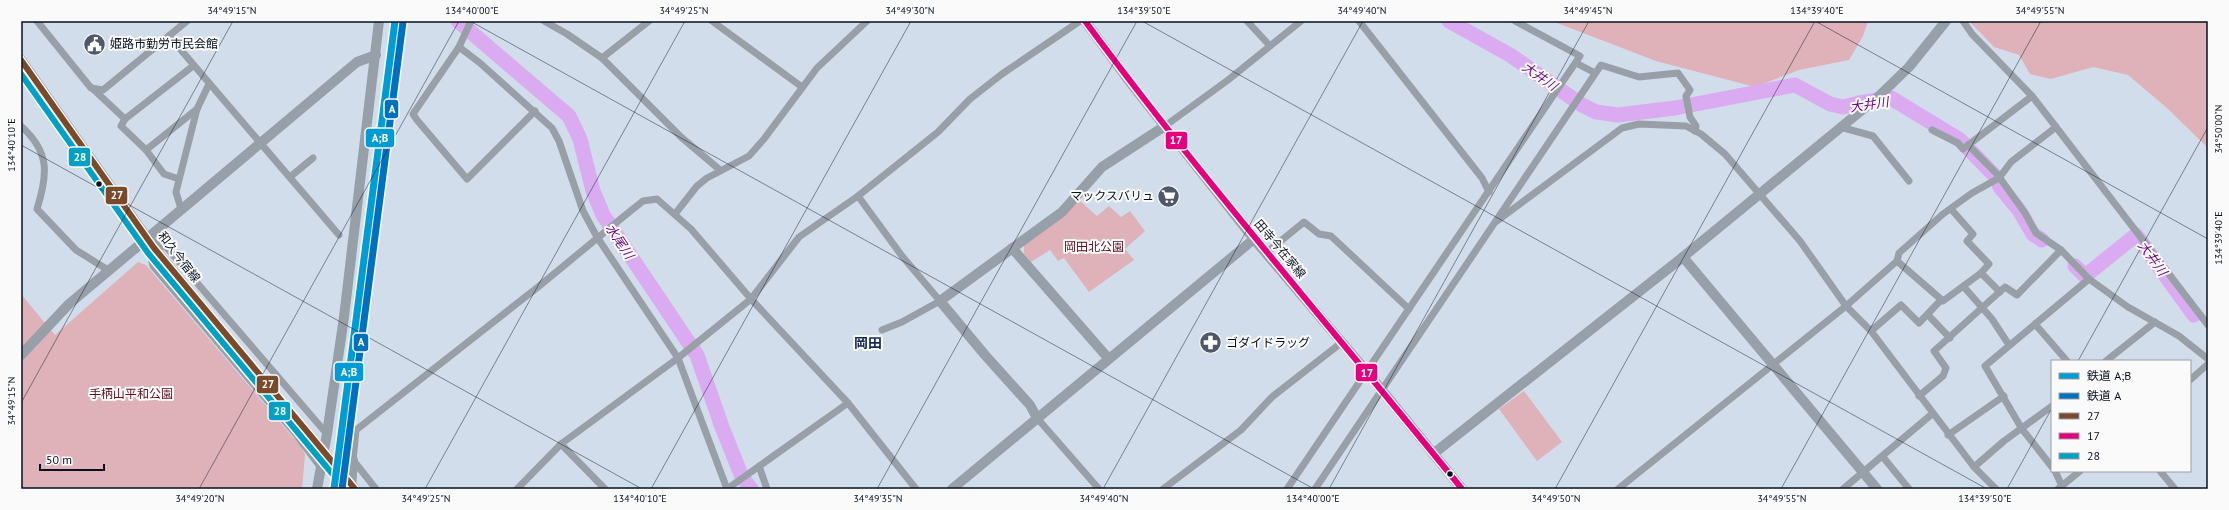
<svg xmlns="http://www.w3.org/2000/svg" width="2229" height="510" font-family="'PT Sans','Noto Sans JP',sans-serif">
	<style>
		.green { fill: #dfb1b9 }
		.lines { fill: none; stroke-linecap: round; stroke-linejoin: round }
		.river { stroke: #dbabf2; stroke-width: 15 }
		.street { stroke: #999fa7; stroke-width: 7 }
		.secondary { stroke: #979fa9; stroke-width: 10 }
		.secondary-bridge { stroke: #979fa9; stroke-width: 10 }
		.bus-1-casing { stroke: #fafafa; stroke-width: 9 }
		.bus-2-casing { stroke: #fafafa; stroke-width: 9 }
		.bus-3-casing { stroke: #fafafa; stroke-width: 9 }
		.bus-1 { stroke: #7a4b2a; stroke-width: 6 }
		.bus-2 { stroke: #e5007d; stroke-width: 6 }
		.bus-3 { stroke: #00a1c5; stroke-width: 6 }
		.rail-1-casing { stroke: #fafafa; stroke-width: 10 }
		.rail-2-casing { stroke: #fafafa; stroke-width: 10 }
		.rail-1 { stroke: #019cd3; stroke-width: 7 }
		.rail-2 { stroke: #0071be; stroke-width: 7 }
		.ticks { fill: none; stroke: #071121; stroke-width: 1; stroke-opacity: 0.45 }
		.bus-dot { fill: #071121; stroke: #fafafa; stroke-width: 1.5 }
		.labels { text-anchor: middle; stroke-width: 4; stroke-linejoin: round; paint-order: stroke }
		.poi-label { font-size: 12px; fill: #071121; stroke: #fafafa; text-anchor: start }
		.park-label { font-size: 12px; fill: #5e101c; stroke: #fafafa }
		.street-label { font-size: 12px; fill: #071121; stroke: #fafafa }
		.water-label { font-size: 13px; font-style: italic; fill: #6c0a82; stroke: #fafafa }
		.quarter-label { font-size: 14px; font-weight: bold; fill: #132b4e; stroke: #fafafa }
		.line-badge { stroke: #fafafa; stroke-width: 1.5 }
		.badge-label { font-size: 11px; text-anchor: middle; font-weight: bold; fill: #fff }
		.neatline { fill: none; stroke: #071121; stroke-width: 1.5 }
		.ticks-label { font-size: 10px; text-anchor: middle; fill: #071121 }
	</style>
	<rect width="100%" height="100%" fill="#d2ddec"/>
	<g class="green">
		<polygon points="1552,21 1868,21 1863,36 1849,60 1799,70 1755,87 1656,61"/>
		<polygon points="1974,21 2208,21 2208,148 2167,108 2128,75 2093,67 2051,79 2030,74 2019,55 1994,47 1971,23"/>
		<polygon points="1079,200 1097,216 1109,206 1121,217 1130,211 1145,231 1125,249 1134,260 1089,292 1064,258 1058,261 1050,250 1031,262 1024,254 1024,243"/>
		<polygon points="138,262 146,265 302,448 305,455 302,489 21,489 21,294 55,335"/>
		<polygon points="1524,391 1562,442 1537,461 1499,409"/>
	</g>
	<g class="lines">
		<g class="river">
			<polyline points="458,21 569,116 580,139 593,191 603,215 697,355 722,427 742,477 751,489"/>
			<polyline points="1449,21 1510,55 1582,105 1596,112 1618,115 1675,108 1795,85 1830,104 1843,107 1859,103 1891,98 1960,140 1995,176 2000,187 2019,210 2033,234 2042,240"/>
			<polyline points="2075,266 2085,276 2136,235 2194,315"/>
		</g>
		<g class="street">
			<polyline points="37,21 91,88 103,90 187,21"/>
			<polyline points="471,21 459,47 413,114 417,120 467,179 535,111"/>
			<polyline points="544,21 567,34 602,58 681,137 720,170"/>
			<polyline points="712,21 802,87"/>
			<polyline points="1247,21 1270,46"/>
			<polyline points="1359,21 1482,178 1489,192"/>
			<polyline points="1963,21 1972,34 2032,96 2056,127 2208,325"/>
			<polyline points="169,36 339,235"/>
			<polyline points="459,47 480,63 552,128 559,141 583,211 597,237 678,358 727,489"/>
			<polyline points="602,58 649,21"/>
			<polyline points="1576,63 1595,73"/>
			<polyline points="92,88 125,119 121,126 146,150 197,109 209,84"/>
			<polyline points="125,119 193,66"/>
			<path d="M21,126c29,26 27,48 16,83l39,41 32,20"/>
			<polyline points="1165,126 1228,80 1301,21"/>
			<polyline points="1840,127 1873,136 1909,181"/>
			<polyline points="1932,130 1958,143 1963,149 2032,96"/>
			<polyline points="1968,145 1997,174 2025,213 2036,233 2061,250 2089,279 2128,307 2179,336 2208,359"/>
			<polyline points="146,150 164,174 179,179"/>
			<polyline points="290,177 313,158"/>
			<polyline points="858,196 902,256 940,301 902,322 882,330"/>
			<polyline points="181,209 176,192 197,109"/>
			<polyline points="675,214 697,186 707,178 749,156 764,139 817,68 867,21"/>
			<polyline points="1497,221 1622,128 1639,124 1686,126 1701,134 1725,154 1800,241 1846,306 1871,331 1974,467 1996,489"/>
			<polyline points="148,239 167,248 327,434"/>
			<polyline points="147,242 153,266 294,432 321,468"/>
			<polyline points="1266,253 1304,222 1319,234 1331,236 1409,309"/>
			<polyline points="1897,261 1943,301 1981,273 1989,264 1967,241 1973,234 1951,209"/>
			<polyline points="1981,273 2000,292"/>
			<polyline points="1964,287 1992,319 2009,345"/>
			<polyline points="1928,315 1950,338"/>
			<polyline points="2035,324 2067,361"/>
			<polyline points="1871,331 1901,305 1919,323 1941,300"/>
			<polyline points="2106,361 2155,322"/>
			<polyline points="2190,380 2208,364"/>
			<polyline points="1919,396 1943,376 1946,368 1934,351 2005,287 2017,295 2061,250"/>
			<polyline points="1037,418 1099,489"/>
			<polyline points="1948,435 2004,396"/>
			<polyline points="561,444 605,489"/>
			<polyline points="1883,457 1909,489"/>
			<polyline points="759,466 767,489"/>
			<polyline points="1974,467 2004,441 2052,406"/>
			<polyline points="2052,467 2022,429 1985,366 2089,279"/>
			<polyline points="2055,471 2062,486"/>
			<polyline points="2160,471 2175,489"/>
			<polyline points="376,489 353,460 356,430 538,287 623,217 643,201 657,199 691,229 751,299 848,403 916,489"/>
			<polyline points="517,489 561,444 678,358 751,299 799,237 858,196 938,132 970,99 1002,74 1080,21"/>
			<polyline points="727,489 848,403"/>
			<polyline points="1163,489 1241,430 1272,397 1341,343"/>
			<polyline points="1287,489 1580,56 1515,21"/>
			<polyline points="1315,489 1601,65 1639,77 1678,73 1690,90 1686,96 1690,117 1696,126 1695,131"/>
			<polyline points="1618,489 1846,306 1897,261 1899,253 1943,214 1972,193 1999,178 2011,162 2056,127"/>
			<polyline points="1843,489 1932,414"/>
			<polyline points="2058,489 2080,471"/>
		</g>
		<g class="secondary">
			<polyline points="1085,21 1133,86 1254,239 1367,372 1462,489"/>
			<polyline points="21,60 154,248 241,354"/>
			<polyline points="1012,248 1108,358"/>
			<polyline points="1683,257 1877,489"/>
			<polyline points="21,355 69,304 357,62 376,55"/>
			<polyline points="1037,418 1030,405 985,355 940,301 1062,212 1102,167 1165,126"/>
			<polyline points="1433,454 1683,257 1879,96 1909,67 1946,21"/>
			<polyline points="317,489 327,434 344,317 379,21"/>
			<polyline points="351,489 353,460"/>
			<polyline points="952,489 1254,239"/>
		</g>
		<polyline class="secondary-bridge" points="241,354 355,489"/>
		<defs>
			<polyline id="bus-1" points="21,60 154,248 355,489"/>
			<path id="bus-2" d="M1085,21c119,161 251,312 377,468"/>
			<polyline id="bus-3" points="21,74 148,253 345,489"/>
		</defs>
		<use href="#bus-1" class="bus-1-casing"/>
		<use href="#bus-2" class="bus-2-casing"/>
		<use href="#bus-3" class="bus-3-casing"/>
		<use href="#bus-1" class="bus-1"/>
		<use href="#bus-2" class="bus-2"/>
		<use href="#bus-3" class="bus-3"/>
		<defs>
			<polyline id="rail-1" points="334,489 395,21"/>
			<polyline id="rail-2" points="342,489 403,22"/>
		</defs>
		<use href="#rail-1" class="rail-1-casing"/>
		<use href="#rail-2" class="rail-2-casing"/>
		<use href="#rail-1" class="rail-1"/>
		<use href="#rail-2" class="rail-2"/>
	</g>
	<path class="ticks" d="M470,21l844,468M1142,21l845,468M1815,21l393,218M21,145l621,344M2078,361l130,-234M21,403l212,-382M199,489l260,-468M425,489l260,-468M651,489l260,-468M877,489l260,-468M1103,489l260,-468M1329,489l260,-468M1555,489l260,-468M1781,489l260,-468M2007,489l45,-81"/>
	<defs>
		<symbol id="civic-disc" viewBox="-11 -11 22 22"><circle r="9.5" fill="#4e5868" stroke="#fafafa"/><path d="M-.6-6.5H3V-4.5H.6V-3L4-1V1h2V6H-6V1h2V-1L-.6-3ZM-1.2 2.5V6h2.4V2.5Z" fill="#fff"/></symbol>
		<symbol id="supermarket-disc" viewBox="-11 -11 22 22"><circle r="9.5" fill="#4e5868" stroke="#fafafa"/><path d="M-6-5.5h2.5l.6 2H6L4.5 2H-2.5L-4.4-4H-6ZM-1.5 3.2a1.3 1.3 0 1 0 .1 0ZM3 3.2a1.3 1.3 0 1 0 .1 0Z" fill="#fff"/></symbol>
		<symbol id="pharmacy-disc" viewBox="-11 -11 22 22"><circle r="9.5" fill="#4e5868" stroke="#fafafa"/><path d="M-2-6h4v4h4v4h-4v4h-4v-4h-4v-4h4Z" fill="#fff"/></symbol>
	</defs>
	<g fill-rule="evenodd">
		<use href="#civic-disc" x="82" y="32" width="25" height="25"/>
		<use href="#supermarket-disc" x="1156" y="184" width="25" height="25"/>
		<use href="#pharmacy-disc" x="1198" y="330" width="25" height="25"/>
	</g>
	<g class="bus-dot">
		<circle cx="99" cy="184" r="3.5"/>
		<circle cx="1450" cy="474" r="3.5"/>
	</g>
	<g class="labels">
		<g class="poi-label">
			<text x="110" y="48">姫路市勤労市民会館</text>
			<text x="1154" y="200" text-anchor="end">マックスバリュ</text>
			<text x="1226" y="347">ゴダイドラッグ</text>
		</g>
		<g class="park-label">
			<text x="1094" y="251">岡田北公園</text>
			<text x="131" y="398">手柄山平和公園</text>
		</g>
		<g class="street-label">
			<text transform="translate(1280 249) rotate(50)" y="4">田寺今在家線</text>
			<text transform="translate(179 257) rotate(52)" y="4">和久今宿線</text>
		</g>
		<g class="water-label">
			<text transform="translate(1540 76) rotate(35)" y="5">大井川</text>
			<text transform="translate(1869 104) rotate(-8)" y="5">大井川</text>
			<text transform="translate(620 241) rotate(56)" y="5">水尾川</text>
			<text transform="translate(2153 258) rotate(54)" y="5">大井川</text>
		</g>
		<g class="quarter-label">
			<text x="868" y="348">岡田</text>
		</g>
	</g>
	<g class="line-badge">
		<rect x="384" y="99" width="15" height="20" rx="4" fill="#0071be"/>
		<rect x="365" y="128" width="30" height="20" rx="4" fill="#019cd3"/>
		<rect x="1165" y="131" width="23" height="19" rx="4" fill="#e5007d"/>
		<rect x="68" y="147" width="23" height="20" rx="4" fill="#00a1c5"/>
		<rect x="105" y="186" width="23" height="19" rx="4" fill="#7a4b2a"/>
		<rect x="353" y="333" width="16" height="19" rx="4" fill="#0071be"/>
		<rect x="334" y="362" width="30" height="20" rx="4" fill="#019cd3"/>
		<rect x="1355" y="363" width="23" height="19" rx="4" fill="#e5007d"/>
		<rect x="256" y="375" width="23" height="19" rx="4" fill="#7a4b2a"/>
		<rect x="268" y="401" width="23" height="20" rx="4" fill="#00a1c5"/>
	</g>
	<g class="badge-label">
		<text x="392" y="113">A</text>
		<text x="380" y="142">A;B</text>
		<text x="1176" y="144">17</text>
		<text x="80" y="161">28</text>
		<text x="117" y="199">27</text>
		<text x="361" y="346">A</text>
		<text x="349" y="376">A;B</text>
		<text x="1367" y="377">17</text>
		<text x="268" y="388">27</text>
		<text x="280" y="415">28</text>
	</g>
	<rect width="2229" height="510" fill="none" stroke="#fafafa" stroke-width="44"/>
	<rect x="2051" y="360" width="140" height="112" fill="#fafafa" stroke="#999da3"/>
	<rect x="2059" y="373" width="20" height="6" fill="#019cd3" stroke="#999da3"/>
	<text x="2087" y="380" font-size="12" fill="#071121">鉄道 A;B</text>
	<rect x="2059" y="393" width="20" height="6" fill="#0071be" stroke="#999da3"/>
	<text x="2087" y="400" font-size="12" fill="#071121">鉄道 A</text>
	<rect x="2059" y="413" width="20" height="6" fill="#7a4b2a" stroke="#999da3"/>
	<text x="2087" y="420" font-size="12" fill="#071121">27</text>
	<rect x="2059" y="433" width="20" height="6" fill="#e5007d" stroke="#999da3"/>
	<text x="2087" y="440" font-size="12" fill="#071121">17</text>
	<rect x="2059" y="453" width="20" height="6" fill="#00a1c5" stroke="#999da3"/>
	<text x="2087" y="460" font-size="12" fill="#071121">28</text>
	<path d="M40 464v6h64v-6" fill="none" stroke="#071121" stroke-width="2"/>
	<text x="46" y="464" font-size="12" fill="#071121" stroke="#fafafa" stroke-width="3" paint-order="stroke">50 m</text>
	<rect x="22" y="22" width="2185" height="466" class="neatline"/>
	<g class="ticks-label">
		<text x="232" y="14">34°49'15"N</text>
		<text x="472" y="14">134°40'00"E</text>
		<text x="684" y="14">34°49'25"N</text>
		<text x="910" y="14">34°49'30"N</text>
		<text x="1144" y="14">134°39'50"E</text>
		<text x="1362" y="14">34°49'40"N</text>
		<text x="1588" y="14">34°49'45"N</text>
		<text x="1817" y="14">134°39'40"E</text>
		<text x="2040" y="14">34°49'55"N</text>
		<text transform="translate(2218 129) rotate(-90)" y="4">34°50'00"N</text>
		<text transform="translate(11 145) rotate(-90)" y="4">134°40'10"E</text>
		<text transform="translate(2218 238) rotate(-90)" y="4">134°39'40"E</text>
		<text transform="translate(11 401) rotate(-90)" y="4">34°49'15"N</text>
		<text x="200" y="502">34°49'20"N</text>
		<text x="426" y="502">34°49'25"N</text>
		<text x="640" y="502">134°40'10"E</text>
		<text x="878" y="502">34°49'35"N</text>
		<text x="1104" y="502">34°49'40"N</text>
		<text x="1313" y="502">134°40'00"E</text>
		<text x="1556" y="502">34°49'50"N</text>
		<text x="1782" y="502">34°49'55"N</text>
		<text x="1985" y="502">134°39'50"E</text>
	</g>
</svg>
